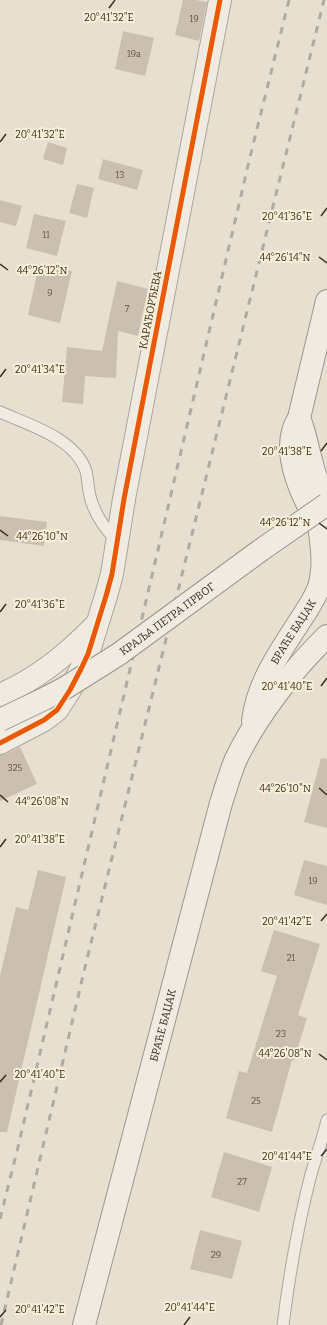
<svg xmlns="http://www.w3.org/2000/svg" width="327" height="1325" font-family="Bitter,serif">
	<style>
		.building { fill: #cbbfb2 }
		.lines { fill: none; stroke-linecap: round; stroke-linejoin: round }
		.lane-casing { stroke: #ada599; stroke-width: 13 }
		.street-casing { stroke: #ada599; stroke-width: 24 }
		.secondary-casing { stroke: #9c958a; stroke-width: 24 }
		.lane { stroke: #efebe3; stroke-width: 11 }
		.street { stroke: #efebe3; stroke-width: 22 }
		.secondary { stroke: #efebe3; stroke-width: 22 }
		.rail { stroke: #afaaa2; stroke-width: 3; stroke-dasharray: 7 7; stroke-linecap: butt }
		.secondary-bridge-casing { stroke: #9c958a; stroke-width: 24; stroke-linecap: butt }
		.secondary-bridge { stroke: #efebe3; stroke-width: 22 }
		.cycleway-casing { stroke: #f7eed8; stroke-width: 8 }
		.cycleway { stroke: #e8590c; stroke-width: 5 }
		.ticks { fill: none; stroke: #3d2e20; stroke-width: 1.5 }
		.labels { text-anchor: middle; stroke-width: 4; stroke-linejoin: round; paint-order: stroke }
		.number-label { font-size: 9px; fill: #605244 }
		.street-label { font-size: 11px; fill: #3d2e20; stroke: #f7eed8 }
		.ticks-label { font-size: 10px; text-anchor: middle; fill: #3d2e20; stroke: #f7eed8; stroke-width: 4; stroke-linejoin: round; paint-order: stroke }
	</style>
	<rect width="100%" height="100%" fill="#e7e0d1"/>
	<g class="building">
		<polygon points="183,0 196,0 207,2 199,41 175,35"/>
		<polygon points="123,31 154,38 145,76 115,69"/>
		<polygon points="48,142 67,148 63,165 43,159"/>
		<polygon points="103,159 143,170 137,190 98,179"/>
		<polygon points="77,184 94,188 87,218 69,213"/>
		<polygon points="0,200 22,206 16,226 0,222"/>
		<polygon points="34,214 66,221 57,256 26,248"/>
		<polygon points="39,264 72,271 60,323 28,315"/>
		<polygon points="117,281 148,289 138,336 118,331 116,378 85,376 83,404 62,402 67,347 102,351"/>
		<polygon points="0,516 47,522 44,546 0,540"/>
		<polygon points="20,747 37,784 0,801 0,755 6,754"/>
		<polygon points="321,758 327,759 327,828 304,822"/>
		<polygon points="304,860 327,866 327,905 294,895"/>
		<polygon points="38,870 66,877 7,1132 0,1132 0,976 16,907 28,910"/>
		<polygon points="274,930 320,944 298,1015 307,1018 294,1061 292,1060 272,1132 226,1118 239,1071 247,1073 277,976 261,971"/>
		<polygon points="224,1152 272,1167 259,1212 211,1197"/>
		<polygon points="200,1230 242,1241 232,1279 190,1269"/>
	</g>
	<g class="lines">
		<defs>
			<g id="lane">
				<path d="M0,412c29,13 75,26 86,59 2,8 2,17 4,25 4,18 15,33 28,46"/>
				<path d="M283,1325c6,-49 15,-99 27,-147 5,-19 13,-39 17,-58"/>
			</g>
			<g id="street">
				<path d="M0,695c39,-17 66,-40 96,-70"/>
				<polyline points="0,743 44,720 57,710 70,690 81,669 88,654 106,596 112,574 124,499 220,0"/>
			</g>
			<g id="secondary">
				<path d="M327,301l-28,117c-23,35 9,90 28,120"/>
				<path d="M299,418c6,14 8,28 12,42 3,15 9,28 16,41"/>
				<path id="s1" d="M253,721c4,-35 24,-65 43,-94 8,-13 18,-26 23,-40 6,-21 3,-41 0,-61"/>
				<path id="s2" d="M84,1325l137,-522c5,-15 9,-30 15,-44 21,-43 57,-90 91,-123"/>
			</g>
		</defs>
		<use href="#lane" class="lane-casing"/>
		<use href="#street" class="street-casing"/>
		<use href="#secondary" class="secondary-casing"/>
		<use href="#lane" class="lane"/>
		<use href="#street" class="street"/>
		<use href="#secondary" class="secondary"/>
		<g class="rail">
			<polyline points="0,1219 18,1147 251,153 289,0"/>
			<polyline points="1,1325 86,963 324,0"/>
		</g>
		<defs>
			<g id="secondary-bridge">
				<path id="s3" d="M0,720l44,-21 21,-11 54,-34 142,-104 66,-46"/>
			</g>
		</defs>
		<use href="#secondary-bridge" class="secondary-bridge-casing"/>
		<use href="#secondary-bridge" class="secondary-bridge"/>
		<defs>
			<polyline id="cycleway" points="0,743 44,720 57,710 70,690 81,669 88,654 106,596 112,574 124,499 220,0"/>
		</defs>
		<use href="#cycleway" class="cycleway-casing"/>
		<use href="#cycleway" class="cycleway"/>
	</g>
	<path class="ticks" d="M109,8l6,-8M0,142l6,-8M321,216l6,-8M319,257l8,6M0,264l8,6M0,377l6,-8M321,451l6,-8M319,523l8,6M0,530l8,6M0,612l6,-8M321,686l6,-8M319,788l8,7M0,795l8,7M0,847l6,-8M321,921l6,-7M319,1054l8,6M0,1082l6,-7M321,1156l6,-7M0,1317l6,-7M184,1325l6,-8"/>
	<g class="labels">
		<g class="number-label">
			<text x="194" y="22">19</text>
			<text x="134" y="57">19a</text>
			<text x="120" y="178">13</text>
			<text x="46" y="238">11</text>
			<text x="50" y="296">9</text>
			<text x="127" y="312">7</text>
			<text x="15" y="771">325</text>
			<text x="313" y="884">19</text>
			<text x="291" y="961">21</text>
			<text x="281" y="1037">23</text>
			<text x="256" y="1104">25</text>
			<text x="242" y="1185">27</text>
			<text x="216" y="1258">29</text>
		</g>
		<g class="street-label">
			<text transform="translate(150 310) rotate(-79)" y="4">КАРАЂОРЂЕВА</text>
			<text dy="4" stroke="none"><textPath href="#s3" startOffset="196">КРАЉА ПЕТРА ПРВОГ</textPath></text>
			<text dy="4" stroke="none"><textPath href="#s1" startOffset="99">БРАЋЕ БАЏАК</textPath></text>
			<text dy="4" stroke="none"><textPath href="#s2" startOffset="310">БРАЋЕ БАЏАК</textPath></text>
		</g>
	</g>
	<g class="ticks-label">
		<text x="109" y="21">20°41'32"E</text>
		<text x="40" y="138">20°41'32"E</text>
		<text x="287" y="220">20°41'36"E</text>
		<text x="285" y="261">44°26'14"N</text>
		<text x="42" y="274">44°26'12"N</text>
		<text x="40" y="373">20°41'34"E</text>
		<text x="287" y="455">20°41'38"E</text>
		<text x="285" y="526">44°26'12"N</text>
		<text x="42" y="540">44°26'10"N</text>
		<text x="40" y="608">20°41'36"E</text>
		<text x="287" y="690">20°41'40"E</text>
		<text x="285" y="792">44°26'10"N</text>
		<text x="42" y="805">44°26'08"N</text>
		<text x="40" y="843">20°41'38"E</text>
		<text x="287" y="925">20°41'42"E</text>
		<text x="285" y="1057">44°26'08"N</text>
		<text x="40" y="1078">20°41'40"E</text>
		<text x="287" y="1160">20°41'44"E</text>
		<text x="190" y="1311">20°41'44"E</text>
		<text x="40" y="1313">20°41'42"E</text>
	</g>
</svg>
